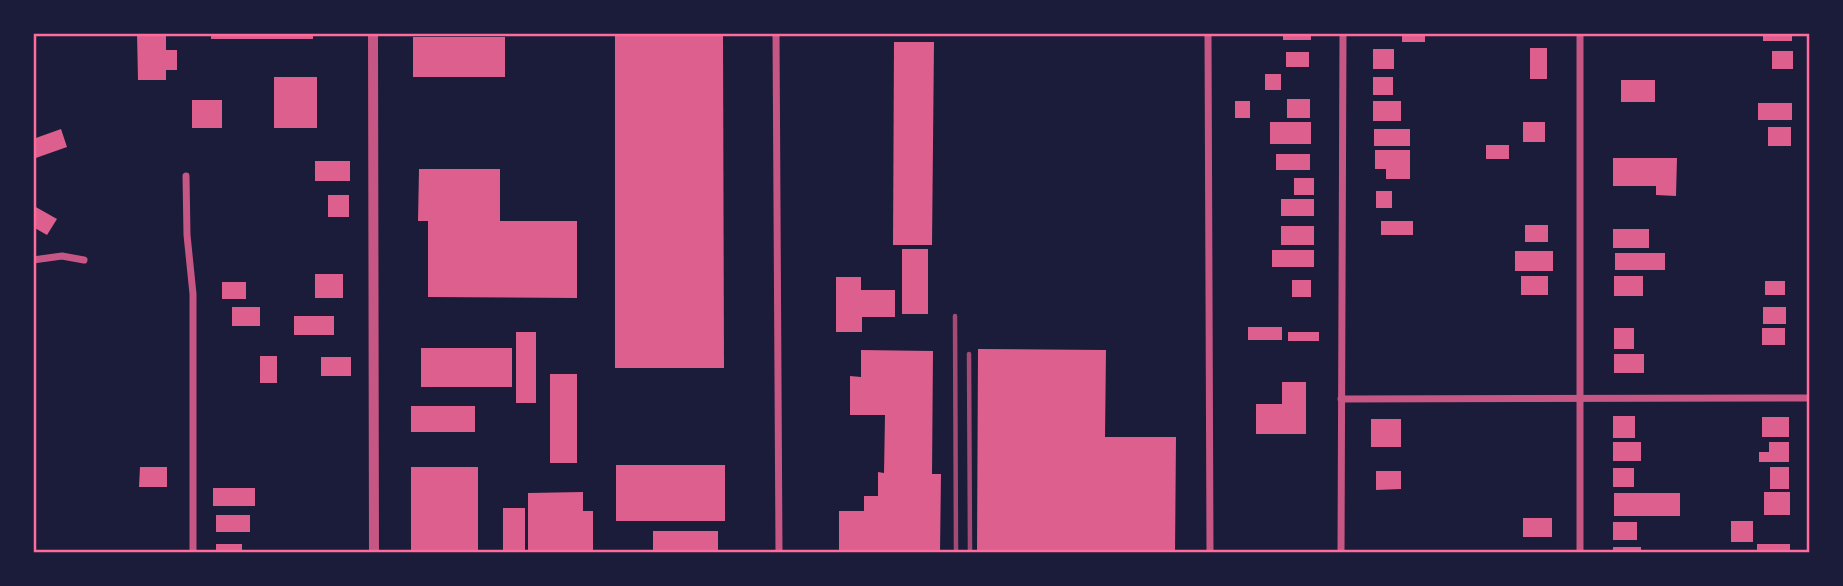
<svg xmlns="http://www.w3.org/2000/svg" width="1843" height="586" font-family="'PT Sans Narrow',sans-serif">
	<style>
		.building { fill: #dd5f8e }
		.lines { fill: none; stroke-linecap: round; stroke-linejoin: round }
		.minor { stroke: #c65784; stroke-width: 7 }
		.tertiary { stroke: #c65784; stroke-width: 10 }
		.rail { stroke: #a44b75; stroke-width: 4.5 }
		.neatline { fill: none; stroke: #ff6b9d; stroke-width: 2.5 }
	</style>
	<rect width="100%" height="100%" fill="#1b1b3a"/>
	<g class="building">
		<polygon points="137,33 166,33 166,50 177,50 177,70 166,70 166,80 138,80"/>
		<rect x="211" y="33" width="102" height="6"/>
		<polygon points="615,33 723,33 724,368 615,368"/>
		<rect x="1283" y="33" width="28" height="7"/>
		<rect x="1402" y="33" width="23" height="9"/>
		<rect x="1763" y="33" width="29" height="8"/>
		<rect x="413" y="37" width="92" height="40"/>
		<polygon points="894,42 934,42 932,245 893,245"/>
		<rect x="1530" y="48" width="17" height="31"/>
		<rect x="1373" y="49" width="21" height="20"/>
		<rect x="1772" y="51" width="21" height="18"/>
		<rect x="1286" y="52" width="23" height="15"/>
		<rect x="1265" y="74" width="16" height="16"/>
		<rect x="274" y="77" width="43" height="51"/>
		<rect x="1373" y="77" width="20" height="18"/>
		<rect x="1621" y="80" width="34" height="22"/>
		<rect x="1287" y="99" width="23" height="19"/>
		<rect x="192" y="100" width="30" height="28"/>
		<rect x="1235" y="101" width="15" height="17"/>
		<rect x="1373" y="101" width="28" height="20"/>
		<rect x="1758" y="103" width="34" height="17"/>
		<rect x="1270" y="122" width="41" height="22"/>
		<rect x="1523" y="122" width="22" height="20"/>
		<rect x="1768" y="127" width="23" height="19"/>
		<polygon points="61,129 67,147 33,159 33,139"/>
		<rect x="1374" y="129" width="36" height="17"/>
		<rect x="1486" y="145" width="23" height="14"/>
		<polygon points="1375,150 1410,150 1410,179 1386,179 1386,169 1375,169"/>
		<rect x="1276" y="154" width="34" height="16"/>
		<polygon points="1613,158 1677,158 1676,196 1656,195 1656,186 1613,186"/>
		<rect x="315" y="161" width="35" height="20"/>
		<polygon points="419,169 500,169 500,221 577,221 577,298 428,297 428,221 418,221"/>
		<rect x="1294" y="178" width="20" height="17"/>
		<rect x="1376" y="191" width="16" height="17"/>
		<rect x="328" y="195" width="21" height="22"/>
		<rect x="1281" y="199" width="33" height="17"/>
		<polygon points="34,206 57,219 47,235 33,227"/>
		<rect x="1381" y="221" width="32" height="14"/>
		<rect x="1525" y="225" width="23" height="17"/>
		<rect x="1281" y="226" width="33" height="19"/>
		<rect x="1613" y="229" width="36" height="19"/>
		<rect x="902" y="249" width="26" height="65"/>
		<rect x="1272" y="250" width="42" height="17"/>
		<rect x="1515" y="251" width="38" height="20"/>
		<rect x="1615" y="253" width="50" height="17"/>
		<rect x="315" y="274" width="28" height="24"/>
		<rect x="1521" y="276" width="27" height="19"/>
		<rect x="1614" y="276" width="29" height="20"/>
		<polygon points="836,277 861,277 861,290 895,290 895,317 862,317 862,332 836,332"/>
		<rect x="1292" y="280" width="19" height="17"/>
		<rect x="1765" y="281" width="20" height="14"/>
		<rect x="222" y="282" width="24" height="17"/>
		<rect x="232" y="307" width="28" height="19"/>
		<rect x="1763" y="307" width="23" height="17"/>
		<rect x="294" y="316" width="40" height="19"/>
		<rect x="1248" y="327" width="34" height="13"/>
		<rect x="1614" y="328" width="20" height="21"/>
		<rect x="1762" y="328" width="23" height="17"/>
		<rect x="516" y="332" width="20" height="71"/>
		<rect x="1288" y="332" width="31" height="9"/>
		<rect x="421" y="348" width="91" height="39"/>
		<polygon points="978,349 1106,350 1105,437 1176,437 1175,553 977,553"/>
		<polygon points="861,350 933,351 932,474 941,474 940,553 839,553 839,511 864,511 864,496 878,496 878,472 884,473 885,415 850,415 850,376 861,377"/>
		<rect x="1614" y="354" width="30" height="19"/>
		<rect x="260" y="356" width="17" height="27"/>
		<rect x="321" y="357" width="30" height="19"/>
		<rect x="550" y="374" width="27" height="89"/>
		<polygon points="1282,382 1306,382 1306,434 1256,434 1256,404 1282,404"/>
		<rect x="411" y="406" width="64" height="26"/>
		<rect x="1613" y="416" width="22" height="22"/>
		<rect x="1762" y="417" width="27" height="20"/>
		<rect x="1371" y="419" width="30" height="28"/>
		<rect x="1613" y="442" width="28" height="19"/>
		<polygon points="1769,442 1789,442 1789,462 1759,462 1759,452 1769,452"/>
		<rect x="616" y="465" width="109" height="56"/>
		<polygon points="140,467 167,467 167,487 139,487"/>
		<rect x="411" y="467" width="67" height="86"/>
		<rect x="1770" y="467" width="19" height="22"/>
		<rect x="1613" y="468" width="21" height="19"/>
		<polygon points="1376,471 1401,471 1401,489 1376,490"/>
		<rect x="213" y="488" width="42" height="18"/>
		<polygon points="583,492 583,511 593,511 593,553 528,553 528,493"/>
		<rect x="1764" y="492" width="26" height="23"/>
		<rect x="1614" y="493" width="66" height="23"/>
		<rect x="503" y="508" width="22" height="45"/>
		<rect x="216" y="515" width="34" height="17"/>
		<rect x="1523" y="518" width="29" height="19"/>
		<rect x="1731" y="521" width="22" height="21"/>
		<rect x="1613" y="522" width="24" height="18"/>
		<rect x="653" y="531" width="65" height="22"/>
		<rect x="216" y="544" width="26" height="9"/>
		<rect x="1757" y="544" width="33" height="9"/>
		<rect x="1613" y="547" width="28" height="6"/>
	</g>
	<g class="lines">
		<g class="minor">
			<polyline points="776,33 779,553"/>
			<polyline points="1208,33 1210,553"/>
			<polyline points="1580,33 1580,553"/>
			<polyline points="186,176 187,235 193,294 193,553"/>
			<polyline points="33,260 62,256 84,260"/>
			<polyline points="1341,399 1810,398"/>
			<polyline points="1341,553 1343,33"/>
		</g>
		<polyline class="tertiary" points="373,33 374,553"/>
		<g class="rail">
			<polyline points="955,316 956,553"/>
			<polyline points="969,354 970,553"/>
		</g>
	</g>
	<rect width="1843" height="586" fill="none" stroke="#1b1b3a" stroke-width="70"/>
	<rect x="35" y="35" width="1773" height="516" class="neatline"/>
</svg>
